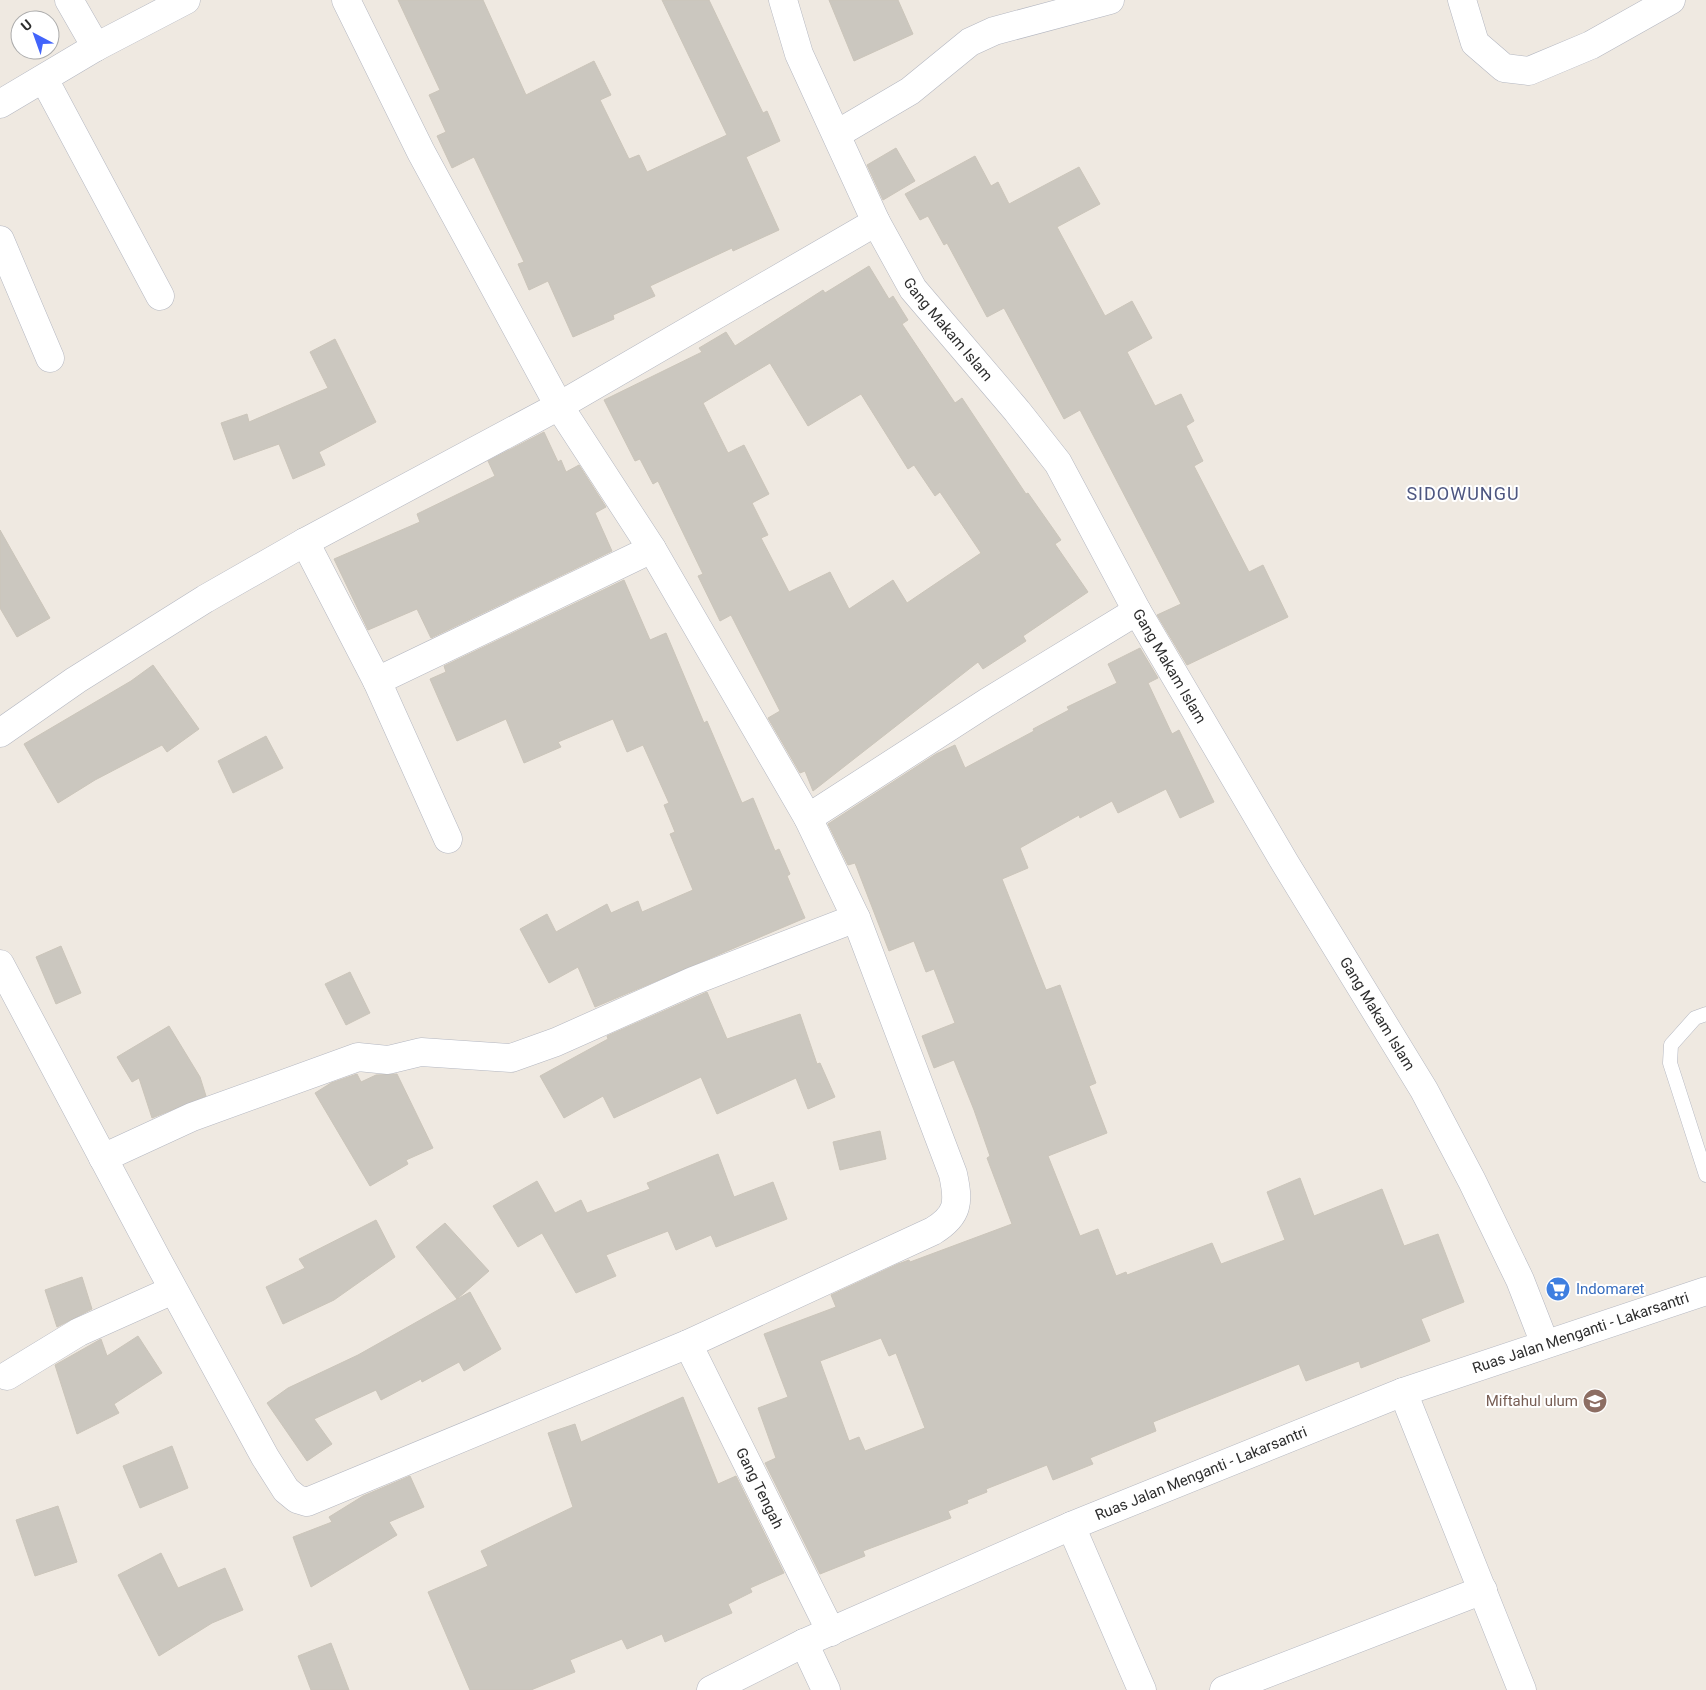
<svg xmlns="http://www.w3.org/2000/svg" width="1706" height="1690" font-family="Roboto,sans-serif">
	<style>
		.building { fill: #cbc7bf; stroke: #cbc5ba; fill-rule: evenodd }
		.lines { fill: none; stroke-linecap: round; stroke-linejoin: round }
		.service-casing { stroke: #b4b7c1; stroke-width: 15 }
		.minor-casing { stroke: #b4b7c1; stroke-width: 29 }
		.secondary-casing { stroke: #b4b7c1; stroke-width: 29 }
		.service { stroke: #fff; stroke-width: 14 }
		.minor { stroke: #fff; stroke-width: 28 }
		.secondary { stroke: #fff; stroke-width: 28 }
		.labels { text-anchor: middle; stroke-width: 4; stroke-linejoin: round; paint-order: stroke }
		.street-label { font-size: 15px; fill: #2e2e2e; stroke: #fff }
		.shop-label { font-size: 15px; fill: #366cbe; stroke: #fff; text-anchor: start }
		.education-label { font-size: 15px; fill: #785e54; stroke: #fff; text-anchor: end }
		.quarter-label { font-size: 18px; letter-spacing: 1px; fill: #4d5680; stroke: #fff }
	</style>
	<rect width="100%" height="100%" fill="#efe9e1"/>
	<g class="building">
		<polygon points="398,0 483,0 526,95 594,61 611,95 600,100 629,159 639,155 647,172 727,135 662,0 709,0 763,113 767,111 780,141 746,157 779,230 733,251 732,248 650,286 655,296 613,315 614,319 573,337 548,281 529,290 518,264 524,262 474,157 452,168 437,136 446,132 429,95 440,90"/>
		<polygon points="829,0 898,0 913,34 854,61"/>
		<polygon points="896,148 915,181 883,200 867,165"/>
		<polygon points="975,156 991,186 998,182 1009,204 1079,167 1100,204 1057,227 1105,316 1132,301 1152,338 1127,352 1155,406 1181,394 1194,421 1186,426 1203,461 1194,466 1249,572 1263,565 1288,617 1187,665 1157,615 1181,604 1080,410 1064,419 1004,308 987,317 947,243 944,245 928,216 920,220 905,194"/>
		<path d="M869,266l20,33 4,-3 15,24 -6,4 53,79 7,-5 64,96 2,-1 33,47 -6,4 33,48 -65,44 3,5 -43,28 -5,-7 -165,129 -8,-20 -5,2 -32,-55 12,-7 -49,-96 -11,6 -22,-45 5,-2 -45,-93 -5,3 -13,-25 -5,2 -31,-61 98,-48 -3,-4 27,-16 9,14 88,-56 2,3zM770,363l38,63 53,-32 47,75 6,-4 21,31 5,-4 41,61 -74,50 -14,-23 -44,29 -19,-37 -41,20 -28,-54 7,-3 -16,-32 17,-9 -25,-49 -16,8 -25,-50z"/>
		<polygon points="335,339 376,422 319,452 325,465 293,479 279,444 234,460 221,423 247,414 249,422 328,388 310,352"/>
		<polygon points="544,432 558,462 561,460 566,472 579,465 606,507 595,513 612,551 431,638 417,609 368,630 334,559 420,522 417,514 495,476 488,461"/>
		<polygon points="0,530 50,618 17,637 0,608"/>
		<polygon points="624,580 650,640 666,633 704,723 707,721 742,803 753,798 775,851 779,849 790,874 787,876 805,918 595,1007 578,967 549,983 520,929 547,914 556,932 607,904 611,913 638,901 642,912 693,890 670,834 675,832 664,805 669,803 643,745 627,752 613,719 558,742 561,747 524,763 506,719 457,741 430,679 446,672 444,666"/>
		<path d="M1140,648l18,30 -10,5 24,51 7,-4 35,72 -34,16 -14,-29 -48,24 -6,-12 -32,17 -1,-3 -59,33 8,20 -26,11 44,111 14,-5 36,98 -7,3 18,47 -59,23 32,80 18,-7 18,47 10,-4 1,3 85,-32 9,21 64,-24 -18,-48 33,-14 14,38 68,-27 22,57 34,-12 26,68 -43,17 9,22 -69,27 -2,-7 -53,20 -7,-17 -146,58 3,9 -66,27 3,6 -40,16 -6,-15 -61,24 1,3 -20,8 1,3 -20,8 3,7 -88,33 2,5 -45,18 -55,-111 11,-5 -18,-50 30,-11 -24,-63 72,-27 -5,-12 67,-31 11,-4 1,2 102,-38 -25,-66 3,-2 -16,-46 -20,-50 -20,8 -12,-32 33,-13 -21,-54 -8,3 -12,-31 -25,10 -34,-88 -7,2 -20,-41 108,-70 19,-9 10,23 69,-37 -1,-2 36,-19 -2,-3 50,-24 -9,-19zM881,1338l8,18 7,-3 29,75 -60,23 -6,-14 -10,4 -29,-80z"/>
		<polygon points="153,665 199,729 167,752 162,745 95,780 58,803 24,744 131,681"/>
		<polygon points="266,736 283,768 233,793 218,761"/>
		<polygon points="61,946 81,993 56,1004 36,957"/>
		<polygon points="350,972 370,1013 346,1025 325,984"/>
		<polygon points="707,992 727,1039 800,1014 817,1064 820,1063 835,1097 808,1109 796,1078 717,1114 701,1077 614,1118 603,1096 564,1118 540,1076 608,1039 607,1036"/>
		<polygon points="169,1026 200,1077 206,1096 152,1118 139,1078 132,1082 117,1057"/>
		<polygon points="357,1074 361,1082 376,1075 397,1074 433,1148 406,1160 408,1164 370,1186 315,1093 331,1083"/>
		<polygon points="880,1131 886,1159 840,1170 833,1142"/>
		<polygon points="718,1154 734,1197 773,1182 787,1219 716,1247 711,1235 676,1250 668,1231 606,1255 616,1276 576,1293 542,1233 518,1247 493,1206 537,1181 555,1213 581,1200 587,1213 650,1189 647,1183"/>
		<polygon points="376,1220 395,1257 334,1300 283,1324 266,1287 305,1268 299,1259"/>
		<polygon points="445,1223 489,1271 457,1299 416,1247"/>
		<polygon points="82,1277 92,1309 57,1327 45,1290"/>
		<polygon points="470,1292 501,1349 464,1371 459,1362 422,1382 421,1379 381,1400 376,1390 314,1419 332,1444 307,1461 267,1403 288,1388 358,1355"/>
		<polygon points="138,1336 162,1373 114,1404 119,1413 77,1434 55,1365 101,1339 107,1356"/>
		<polygon points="683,1397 718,1484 736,1476 784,1573 750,1588 752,1592 728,1604 732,1613 665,1642 662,1634 627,1649 622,1639 570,1660 575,1672 531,1690 470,1690 428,1592 488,1566 481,1551 573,1507 548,1433 575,1424 581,1442"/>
		<polygon points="172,1446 188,1488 140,1508 123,1466"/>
		<polygon points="410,1476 424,1507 389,1522 397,1535 311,1587 293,1537 332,1522 329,1517 363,1496"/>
		<polygon points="58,1506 77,1562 35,1576 16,1520"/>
		<polygon points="161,1553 178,1588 225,1568 243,1610 212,1623 159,1656 118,1575"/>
		<polygon points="331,1643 349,1690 311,1690 298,1656"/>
	</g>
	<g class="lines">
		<defs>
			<polyline id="service" points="1706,1014 1695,1018 1671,1045 1670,1063 1706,1175"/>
			<g id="minor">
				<polyline points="69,0 96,47"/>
				<path id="s1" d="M783,0l16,54 77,168 37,67 104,122 41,52 79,148 148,252 139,227 48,91 48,99 25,64"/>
				<polyline points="1462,0 1475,43 1504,68 1529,71 1591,45 1671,0"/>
				<polyline points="44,79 160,296"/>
				<polyline points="0,104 96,47 186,0"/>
				<polyline points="837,134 910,91 970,42 994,31 1110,0"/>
				<polyline points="0,240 50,358"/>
				<polyline points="305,542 377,681 448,839"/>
				<polyline points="377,681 652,549"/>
				<polyline points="0,733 76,680 205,599 305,542 559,406 876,222"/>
				<polyline points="808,818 986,703 1137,611"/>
				<path d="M0,964l158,297 107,196 21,33 11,9 10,3 381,-158 245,-113c26,-16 26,-29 20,-57l-97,-256 -48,-100 -156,-269 -93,-143 -138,-254 -75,-152"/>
				<polyline points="103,1158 192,1117 358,1057 388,1060 421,1052 511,1058 556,1042 693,981 856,918"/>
				<path id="s2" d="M688,1344l143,288"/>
				<polyline points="7,1376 79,1332 173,1290"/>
				<polyline points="1403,1392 1522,1690"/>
				<polyline points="1071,1526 1142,1690"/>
				<polyline points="804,1643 826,1690"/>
				<polyline points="1224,1690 1483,1590"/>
			</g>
			<g id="secondary">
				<path id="s3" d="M711,1690l93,-47 267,-117 332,-134 303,-101"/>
			</g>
		</defs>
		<use href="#service" class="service-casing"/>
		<use href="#minor" class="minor-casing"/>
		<use href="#secondary" class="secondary-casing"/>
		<use href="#service" class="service"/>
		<use href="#minor" class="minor"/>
		<use href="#secondary" class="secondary"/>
	</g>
	<defs>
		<symbol id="supermarket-disc" viewBox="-11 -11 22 22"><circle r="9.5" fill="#3f7fe0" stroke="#fff"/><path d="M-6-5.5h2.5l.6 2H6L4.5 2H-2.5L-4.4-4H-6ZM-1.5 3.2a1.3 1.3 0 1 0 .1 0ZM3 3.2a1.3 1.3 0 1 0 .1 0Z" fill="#fff"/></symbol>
		<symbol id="school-disc" viewBox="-11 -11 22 22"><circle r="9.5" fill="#8d6e63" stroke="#fff"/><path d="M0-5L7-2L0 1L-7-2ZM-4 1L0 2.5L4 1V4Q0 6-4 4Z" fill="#fff"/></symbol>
	</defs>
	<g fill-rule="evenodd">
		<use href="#supermarket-disc" x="1544" y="1275" width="28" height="28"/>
		<use href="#school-disc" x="1581" y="1387" width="28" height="28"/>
	</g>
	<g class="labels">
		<g class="street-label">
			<text dy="5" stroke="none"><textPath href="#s1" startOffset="371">Gang Makam Islam</textPath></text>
			<text dy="5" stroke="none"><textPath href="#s1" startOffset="776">Gang Makam Islam</textPath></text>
			<text dy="5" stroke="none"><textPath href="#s1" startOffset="1181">Gang Makam Islam</textPath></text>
			<text dy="5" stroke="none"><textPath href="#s3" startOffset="941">Ruas Jalan Menganti - Lakarsantri</textPath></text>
			<text dy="5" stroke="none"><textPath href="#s3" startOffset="536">Ruas Jalan Menganti - Lakarsantri</textPath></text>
			<text dy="5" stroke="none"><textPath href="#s2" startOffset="161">Gang Tengah</textPath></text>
		</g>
		<g class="shop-label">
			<text x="1576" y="1294">Indomaret</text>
		</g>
		<g class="education-label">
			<text x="1578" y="1406">Miftahul ulum</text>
		</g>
		<g class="quarter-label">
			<text x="1463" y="500">SIDOWUNGU</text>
		</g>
	</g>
	<g transform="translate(35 35) rotate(319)"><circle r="24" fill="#ffffff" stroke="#ababab"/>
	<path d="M0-4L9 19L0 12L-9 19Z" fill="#4264fb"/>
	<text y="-8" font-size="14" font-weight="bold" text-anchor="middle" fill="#2e2e2e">U</text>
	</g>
</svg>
